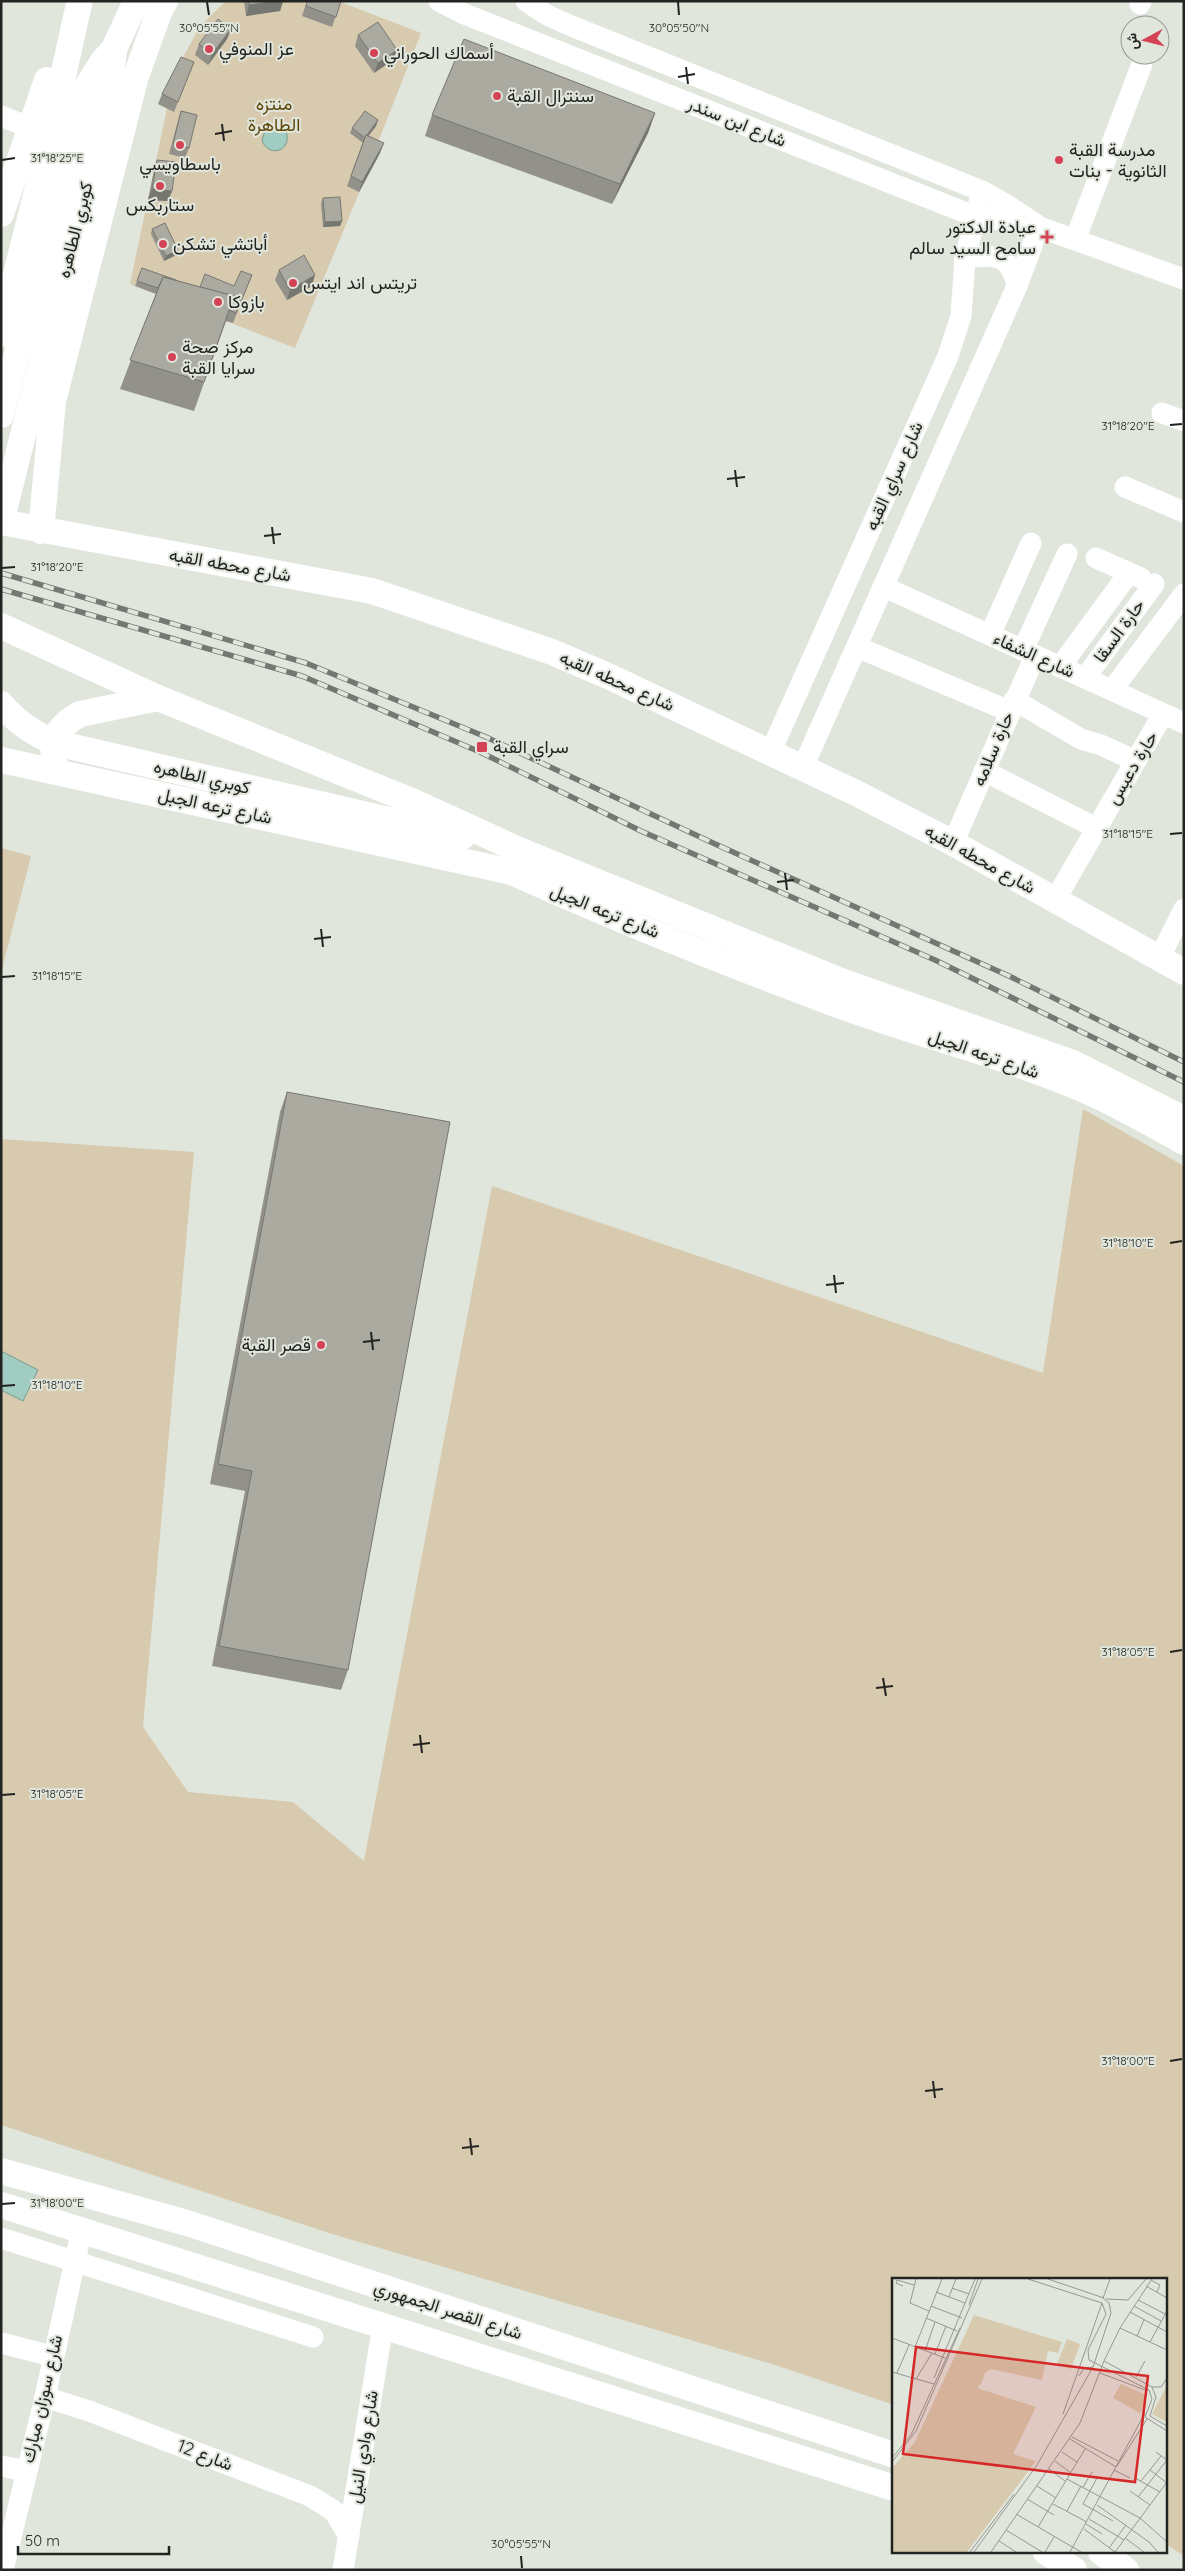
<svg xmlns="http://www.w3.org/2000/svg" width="1185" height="2571" font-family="Quicksand,Vazirmatn,sans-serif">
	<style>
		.green { fill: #d7caae }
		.water { fill: #a0ccc1; stroke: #7a9a91 }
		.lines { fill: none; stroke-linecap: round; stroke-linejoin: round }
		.minor { stroke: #fff; stroke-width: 21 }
		.major { stroke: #fff; stroke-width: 26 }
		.rail-casing { stroke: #757772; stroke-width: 5.5 }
		.rail { stroke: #e1e6dd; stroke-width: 4; stroke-dasharray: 11; stroke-linecap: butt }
		.wall { fill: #92928a }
		.shaded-wall { fill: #777771 }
		.building { fill: #aaaaa1; stroke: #777771 }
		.ticks { fill: none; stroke: #232421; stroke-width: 2 }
		.poi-dot { fill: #d44355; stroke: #e1e6dd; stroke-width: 2 }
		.labels { text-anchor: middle; stroke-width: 4; stroke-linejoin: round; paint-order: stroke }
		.poi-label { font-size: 18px; fill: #232421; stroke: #e1e6dd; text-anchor: start }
		.park-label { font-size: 18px; fill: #5d4608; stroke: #e1e6dd }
		.street-label { font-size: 18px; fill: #232421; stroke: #e1e6dd }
		.inset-road { fill: none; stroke: #959892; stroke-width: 1 }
		.view { fill: #d62828; fill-opacity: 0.15; stroke: #d62828; stroke-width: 2.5 }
		.inset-edge { fill: none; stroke: #232421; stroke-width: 2.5 }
		.ticks-label { font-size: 12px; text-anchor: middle; fill: #232421; stroke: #e1e6dd; stroke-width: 4; stroke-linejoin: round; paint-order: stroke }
	</style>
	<rect width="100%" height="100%" fill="#e1e6dd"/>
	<g class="green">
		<polygon points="226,1 338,1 421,33 375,150 380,153 359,193 295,348 130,284 167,108 158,104 200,26"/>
		<polygon points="1,848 31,856 1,973"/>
		<polygon points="1083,1109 1184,1166 1184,2556 1166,2544 1166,2280 894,2280 894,2405 772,2364 329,2233 1,2125 1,1139 194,1152 143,1727 188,1792 293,1802 364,1861 492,1186 1043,1373"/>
	</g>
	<g class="water">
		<path d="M276,126l10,5c7,19 -16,28 -24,10l3,-11z"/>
		<polygon points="1,1351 38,1370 23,1401 1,1390"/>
	</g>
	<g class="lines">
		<g class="minor">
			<polyline points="439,1 462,13 974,216 1039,227 1184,279"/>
			<polyline points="526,1 547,15 569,25 982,191 1007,205 1037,225"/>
			<polyline points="1140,4 1141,1"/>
			<polyline points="1,116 31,128"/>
			<polyline points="1075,240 1142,64"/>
			<path d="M965,258c29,-4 46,-4 52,28"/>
			<polyline points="1162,413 1184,421"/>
			<polyline points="1125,487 1184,512"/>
			<polyline points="1096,558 1141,578"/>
			<polyline points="884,587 1184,723"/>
			<polyline points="990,635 1031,543"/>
			<polyline points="857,647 1009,711"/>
			<polyline points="1023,650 1067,554"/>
			<polyline points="1060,667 1129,573"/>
			<polyline points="1085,678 1154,584"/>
			<polyline points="1112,690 1184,594"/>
			<polyline points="1014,700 1081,739 1101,745 1136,761"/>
			<polyline points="771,751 948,356 961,316 965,258 982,191"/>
			<polyline points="803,767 1017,286 1039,227"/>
			<polyline points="984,771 1096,828"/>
			<polyline points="953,843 1035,656"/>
			<polyline points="1055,900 1163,714"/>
			<polyline points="1159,959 1184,909"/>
			<polyline points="1,2238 313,2337"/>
			<polyline points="1,2343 52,2356"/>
			<polyline points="45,2397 89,2411 310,2496 334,2511 349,2536"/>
			<polyline points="1,2466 26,2471"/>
			<polyline points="3,2570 45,2397 82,2229"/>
			<polyline points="343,2570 383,2325"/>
		</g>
		<g class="major">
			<polyline points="1,214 47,80"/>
			<polyline points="1,334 43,167 79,4"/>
			<polyline points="1,415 86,88 103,61 114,49 136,1"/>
			<polyline points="1,522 372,591 552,652 608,676 856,793 953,843 1184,972"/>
			<polyline points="1,522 109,96 114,49"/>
			<polyline points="41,531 53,401 136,76 159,12 165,1"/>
			<polyline points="1,626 158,698 414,802 519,850 841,981 1073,1063 1184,1119"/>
			<path d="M1,704c16,19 33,30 55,39l406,94"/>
			<path d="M54,759c-3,-21 7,-35 26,-45l78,-16"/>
			<path d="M1,760l511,112c104,47 211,90 318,130 85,32 174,53 257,89 34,15 65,33 97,51"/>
			<polyline points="1,2171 187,2223 894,2455"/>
			<polyline points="1,2205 894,2488"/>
			<polyline points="1046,2552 1074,2570"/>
			<polyline points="1101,2552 1126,2570"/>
		</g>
		<defs>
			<g id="rail">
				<polyline points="1,573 306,663 486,737 713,843 1009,976 1184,1062"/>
				<polyline points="1,589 302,676 480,752 641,831 935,960 1184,1082"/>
			</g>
		</defs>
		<use href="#rail" class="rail-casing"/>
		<use href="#rail" class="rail"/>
	</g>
	<g class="wall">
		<polygon points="244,1 283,1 280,11 246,16"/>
		<polygon points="307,1 341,1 332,27 302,16"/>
		<polygon points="231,29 227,39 208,65 195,55 199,44"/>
		<polygon points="358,35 393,60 374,73 355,46"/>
		<polygon points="194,62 174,112 158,104 162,94"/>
		<polygon points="181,111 189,148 185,158 169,154 178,121"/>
		<polygon points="655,113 648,133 612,204 425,136 432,115"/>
		<polygon points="378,120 376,126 368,136 380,153 359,192 347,186 363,142 363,143 350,133 352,128"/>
		<polygon points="157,160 172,191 168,201 148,200 154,170"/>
		<polygon points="323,198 342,221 340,226 323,227 321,203"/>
		<polygon points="152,229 178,250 176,255 164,261 151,234"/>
		<polygon points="142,268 176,280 200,287 234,286 252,275 233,323 226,321 194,411 120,389 156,294 135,286"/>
		<polygon points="279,270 312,286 287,300 275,280"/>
		<polygon points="287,1092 348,1670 341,1690 212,1666 245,1491 210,1484 280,1112"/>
	</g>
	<g class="shaded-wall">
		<polygon points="278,1 283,1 280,11 246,16 249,5"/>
		<polygon points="231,29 227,39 208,65 212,54"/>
		<polygon points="397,50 393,60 374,73 378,63"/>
		<polygon points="655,113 648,133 612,204 620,184"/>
		<polygon points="378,120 376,126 363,143 365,138"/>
		<polygon points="384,143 380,153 359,192 362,182"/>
		<polygon points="152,189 172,191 168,201 148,200"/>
		<polygon points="342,221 340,226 323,227 325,222"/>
		<polygon points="178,250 176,255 164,261 166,256"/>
		<polygon points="315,275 312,286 287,300 290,290"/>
	</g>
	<g class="building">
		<polygon points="249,1 278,1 249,5"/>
		<polygon points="307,1 341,1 336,17 306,6"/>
		<polygon points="218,19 231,29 212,54 199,44"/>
		<polygon points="378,22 397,50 378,63 358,35"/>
		<polygon points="464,39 655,113 620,184 432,115"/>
		<polygon points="181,57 194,62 178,102 162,94"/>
		<polygon points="181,111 197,115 189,148 173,144"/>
		<polygon points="365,111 378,120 367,135 366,135 365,138 352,128"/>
		<polygon points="366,135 384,143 362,182 351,176"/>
		<polygon points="157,160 176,162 172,191 152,189"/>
		<polygon points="340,197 342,221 325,222 323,198"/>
		<polygon points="165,223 178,250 166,256 152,229"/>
		<polygon points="304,255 315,275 290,290 279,270"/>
		<polygon points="142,268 176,280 163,277 158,288 137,281"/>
		<polygon points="241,271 252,275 236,313 229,310 234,296 200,287 205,274 234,286"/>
		<polygon points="163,277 234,296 204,382 130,360"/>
		<polygon points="287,1092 450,1122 348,1670 219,1646 252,1471 218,1464"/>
	</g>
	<path class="ticks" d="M207,2l2,13M678,2l1,13M686,67l2,17M678,77l17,-3M222,124l2,17M215,134l17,-3M2,160l13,-2M1170,425l12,-1M735,470l2,17M727,479l18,-2M272,527l2,17M264,536l17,-2M2,568l13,-1M1170,834l12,-1M785,873l2,17M777,882l17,-2M321,929l2,18M314,939l17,-2M2,977l13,-1M1170,1243l12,-2M834,1275l2,18M826,1285l18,-2M371,1332l2,18M363,1342l17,-2M2,1386l13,-1M1170,1652l12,-2M883,1678l3,18M876,1688l17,-2M420,1735l2,18M413,1745l17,-2M2,1795l13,-1M1170,2061l12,-2M933,2081l2,17M925,2091l18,-2M470,2138l2,17M462,2148l17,-2M2,2204l13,-1M521,2556l1,12"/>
	<g class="poi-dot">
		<circle cx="209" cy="49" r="5"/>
		<circle cx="374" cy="53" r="5"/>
		<circle cx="497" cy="96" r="5"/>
		<circle cx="180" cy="145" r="5"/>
		<circle cx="1059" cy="160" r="5"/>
		<circle cx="160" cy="186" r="5"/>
		<path d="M1044.5 229.5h5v5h5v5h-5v5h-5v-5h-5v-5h5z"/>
		<circle cx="163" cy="244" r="5"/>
		<circle cx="293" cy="283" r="5"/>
		<circle cx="218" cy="302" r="5"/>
		<circle cx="172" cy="357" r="5"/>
		<rect x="476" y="741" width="12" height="12" rx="2.5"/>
		<circle cx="321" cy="1345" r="5"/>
	</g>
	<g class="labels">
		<g class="poi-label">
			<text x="219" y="55">عز المنوفي</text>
			<text x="384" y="59">أسماك الحوراني</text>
			<text x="507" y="102">سنترال القبة</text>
			<text x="1069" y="156">مدرسة القبة<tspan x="1069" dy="21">الثانوية - بنات</tspan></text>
			<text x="180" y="170" text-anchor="middle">باسطاويسي</text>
			<text x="160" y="211" text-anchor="middle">ستاربكس</text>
			<text x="1036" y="233" text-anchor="end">عيادة الدكتور<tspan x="1036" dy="21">سامح السيد سالم</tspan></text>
			<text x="173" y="250">أباتشي تشكن</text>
			<text x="303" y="289">تريتس اند ايتس</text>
			<text x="228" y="308">بازوكا</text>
			<text x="182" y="353">مركز صحة<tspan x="182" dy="21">سرايا القبة</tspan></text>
			<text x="493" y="753">سراي القبة</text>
			<text x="311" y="1351" text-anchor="end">قصر القبة</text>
		</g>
		<g class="park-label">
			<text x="274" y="110">منتزه<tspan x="274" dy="21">الطاهرة</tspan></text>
		</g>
		<g class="street-label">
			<text transform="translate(737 122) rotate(22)" y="6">شارع ابن سندر</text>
			<text transform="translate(75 230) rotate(-76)" y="6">كوبري الطاهره</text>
			<text transform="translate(894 476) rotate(-66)" y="6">شارع سراي القبه</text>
			<text transform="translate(230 565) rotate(10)" y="6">شارع محطه القبه</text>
			<text transform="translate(1119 631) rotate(-54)" y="6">حارة السقا</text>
			<text transform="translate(1034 655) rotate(24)" y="6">شارع الشفاء</text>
			<text transform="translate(617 681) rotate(24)" y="6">شارع محطه القبه</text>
			<text transform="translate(993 749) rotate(-67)" y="6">حارة سلامه</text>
			<text transform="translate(1132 768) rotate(-59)" y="6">حارة دعبس</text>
			<text transform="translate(202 777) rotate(13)" y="6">كوبري الطاهره</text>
			<text transform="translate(215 806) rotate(12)" y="6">شارع ترعه الجبل</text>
			<text transform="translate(980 859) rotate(29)" y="6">شارع محطه القبه</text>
			<text transform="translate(605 911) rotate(22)" y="6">شارع ترعه الجبل</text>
			<text transform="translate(984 1054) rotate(19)" y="6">شارع ترعه الجبل</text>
			<text transform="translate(448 2310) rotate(18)" y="6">شارع القصر الجمهوري</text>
			<text transform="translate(42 2399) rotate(-77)" y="6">شارع سوزان مبارك</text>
			<text transform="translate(363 2447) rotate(-81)" y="6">شارع وادي النيل</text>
			<text transform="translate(205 2455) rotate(21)" y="6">شارع 12</text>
		</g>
	</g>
	<g transform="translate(892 2278)">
		<rect width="275" height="275" fill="#e1e6dd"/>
		<path d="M82,37l88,27 -4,11 -10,-2 -6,29 -51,-11 -6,4 -3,9 -5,6 59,19 -23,47 23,7 -69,91h-75v-84l23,-26zM175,61l13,5 -9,25 -14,-5zM229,106l23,10 2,7 -6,12 -27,-15zM275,107v37l-15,-8z" fill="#d7caae"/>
		<path class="inset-road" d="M24,1l-6,24 19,8M136,1l74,24 4,11 -18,36 1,10 60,30 3,9 -7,18 22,14M156,1l56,19M259,2l9,5 -3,7M11,8l-7,-3 1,-3 17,5M254,8l21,12M60,10l17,6M44,14l29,11M57,19l7,-18M211,20l7,-19M214,21l22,1 18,-21M246,22l29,15M77,27l9,-26M39,28l31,12M242,28l27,15M238,34l37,20M34,40l31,13M228,50l47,22M245,58l7,-16M0,60l53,20M258,64l17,-31M23,69l27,-68M33,73l10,-29M43,76l11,-28M212,83l16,-33 32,-49M0,94l42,12M5,95l12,-28M208,95l45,17M187,98l5,-8 9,-1M244,99l9,-16M42,100l41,-99M24,101l16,-26M260,109h9l6,-9M171,136l39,-111M180,159l46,24M178,161l46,28M170,174l15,10M0,180l19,-23 49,-107M163,183l16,12M0,184l24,-31 66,-152M225,188l30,-47M157,191l16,12M222,192l16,8M258,192l17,13M243,200l25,14M175,201l73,39 27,24M249,203l20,-25M145,208l19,12M191,209l9,-15M238,213l20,14M246,219l29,-37 -11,-8M135,221l27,16M161,226l34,18M205,227l52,37 9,10M202,232l-11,-6 15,-28M202,232l19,11M175,233l14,-25M124,236l65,38M197,241l35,21M194,246l16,10M146,249l47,-78M192,251l31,23M114,252l36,22M233,260l19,14M107,263l17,11M217,270l17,-23M78,274l44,-58M82,274l63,-87 56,-98 18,-54 -2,-10 -6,-5M99,274l89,-129 24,-62 48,26 4,10 -6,19 17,10M153,274l9,-15M178,274l75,-139M223,274l52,-70"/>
		<path class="view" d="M24,69l232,29 -13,106 -232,-28z"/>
		<rect width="275" height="275" class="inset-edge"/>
	</g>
	<g class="ticks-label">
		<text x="209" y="32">30°05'55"N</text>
		<text x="679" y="32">30°05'50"N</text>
		<text x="57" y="162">31°18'25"E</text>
		<text x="1128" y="430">31°18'20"E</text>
		<text x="57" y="571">31°18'20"E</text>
		<text x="1128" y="838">31°18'15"E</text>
		<text x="57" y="980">31°18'15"E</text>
		<text x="1128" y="1247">31°18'10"E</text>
		<text x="57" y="1389">31°18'10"E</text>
		<text x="1128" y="1656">31°18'05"E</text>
		<text x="57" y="1798">31°18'05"E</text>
		<text x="1128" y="2065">31°18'00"E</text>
		<text x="57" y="2207">31°18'00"E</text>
		<text x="521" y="2548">30°05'55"N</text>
	</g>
	<rect width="1185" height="2571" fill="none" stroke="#232421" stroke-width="5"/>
	<g transform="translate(1145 40) rotate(263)"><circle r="24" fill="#e1e6dd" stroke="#959892"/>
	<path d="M0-4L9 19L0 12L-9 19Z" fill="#d44355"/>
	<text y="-8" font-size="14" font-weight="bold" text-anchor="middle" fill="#232421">ش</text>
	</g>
	<path d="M18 2546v8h151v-8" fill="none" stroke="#232421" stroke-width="2.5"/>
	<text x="25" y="2546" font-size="15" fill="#232421" stroke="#e1e6dd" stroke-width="4" paint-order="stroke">50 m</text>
</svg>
